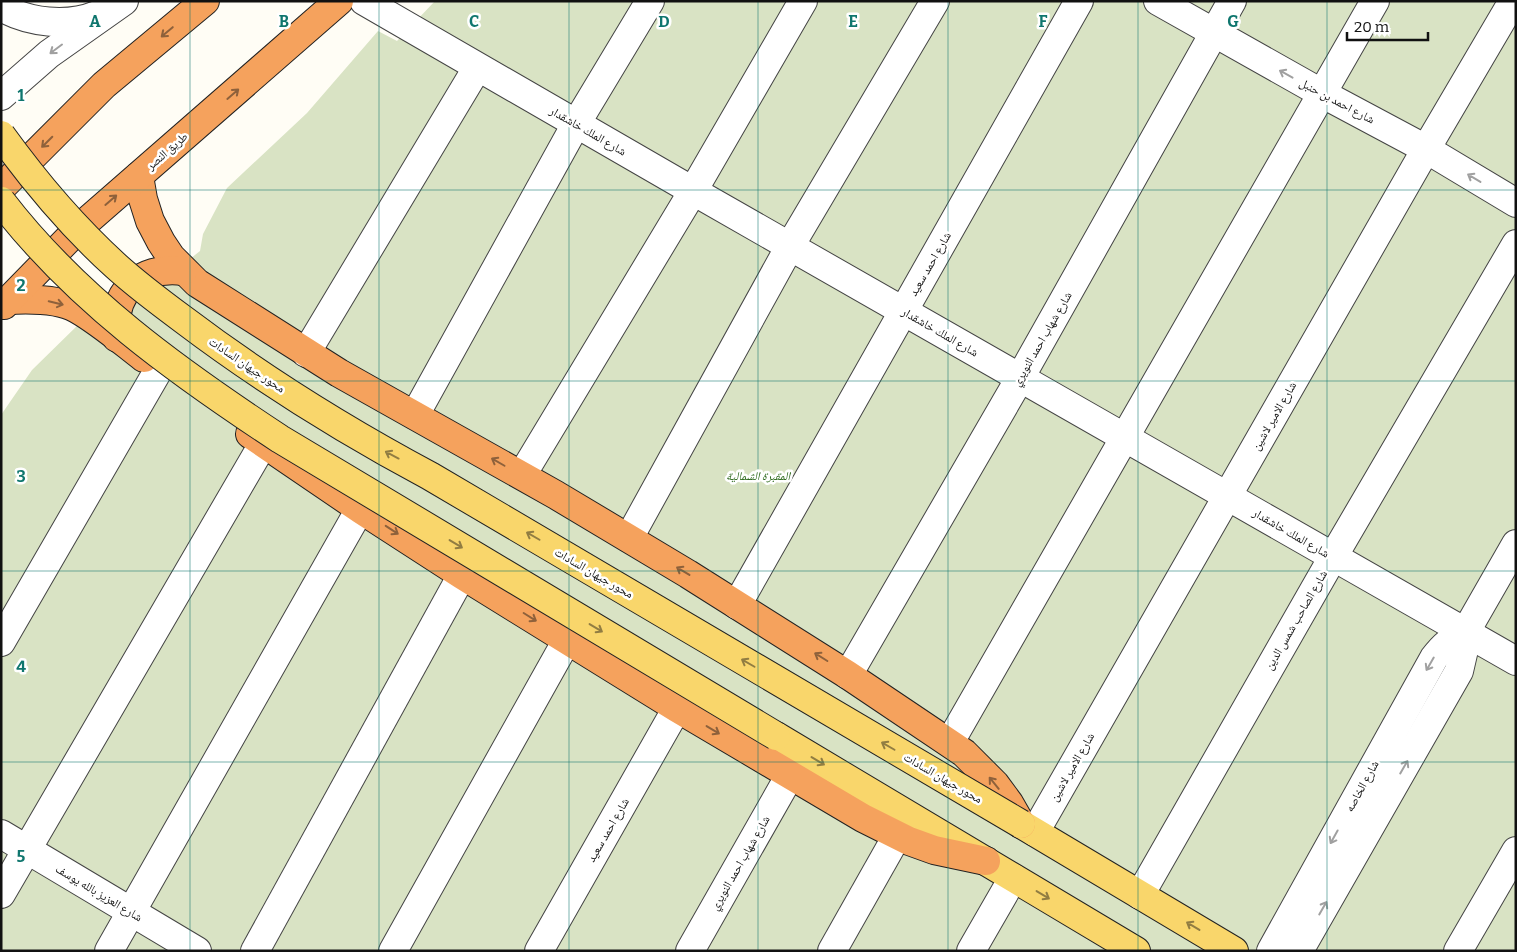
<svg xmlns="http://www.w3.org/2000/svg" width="1517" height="952" font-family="Bitter,'Noto Naskh Arabic',serif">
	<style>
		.cemetery { fill: #d9e3c4 }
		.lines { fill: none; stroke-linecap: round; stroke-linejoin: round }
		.minor-casing { stroke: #444; stroke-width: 30 }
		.major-casing { stroke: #222; stroke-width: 30 }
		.highway-casing { stroke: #222; stroke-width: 30 }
		.minor { stroke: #fff; stroke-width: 28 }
		.major { stroke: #f9d66b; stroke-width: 28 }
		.highway { stroke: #f5a25d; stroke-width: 28 }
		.major-bridge-casing { stroke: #222; stroke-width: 30; stroke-linecap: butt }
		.major-bridge { stroke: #f9d66b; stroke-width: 28 }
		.oneway { stroke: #8e613b }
		.oneway2 { stroke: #a0a0a0 }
		.oneway3 { stroke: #917d42 }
		.grid { fill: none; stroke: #0f766e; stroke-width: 1; stroke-opacity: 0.55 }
		.labels { text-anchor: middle; stroke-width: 5; stroke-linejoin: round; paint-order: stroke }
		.street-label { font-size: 12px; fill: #111; stroke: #fff }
		.park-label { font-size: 12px; font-style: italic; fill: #2f6b1f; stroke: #fff }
		.grid-label { font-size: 16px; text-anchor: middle; font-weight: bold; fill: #0f766e; stroke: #fff; stroke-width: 5; stroke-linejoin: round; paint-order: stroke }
	</style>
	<rect width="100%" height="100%" fill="#fffdf5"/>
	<polygon class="cemetery" points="435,1 1516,1 1516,951 1,951 1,415 32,370 82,321 105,326 200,251 203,234 227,188 307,113 378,31 397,41"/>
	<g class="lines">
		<defs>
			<g id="minor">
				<polyline points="364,1 693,191 1516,661"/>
				<polyline points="1158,1 1323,94 1426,149 1516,203"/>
				<path d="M1,7c28,16 66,20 96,8"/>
				<polyline points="1,96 49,54 124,1"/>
				<polyline points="306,353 477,68"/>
				<polyline points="415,415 576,124 650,1"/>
				<polyline points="522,475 693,191 803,1"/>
				<polyline points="629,538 790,246 935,1"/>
				<polyline points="737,605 1079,1"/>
				<polyline points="1,642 159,369"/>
				<polyline points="848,675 1020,378 1232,1"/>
				<polyline points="950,742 1375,1"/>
				<polyline points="1035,832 1426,149 1513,1"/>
				<polyline points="1,834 197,951"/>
				<polyline points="1,894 263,444"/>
				<polyline points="1140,895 1333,557 1516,244"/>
				<polyline points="109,951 360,509"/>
				<polyline points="255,951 462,575"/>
				<polyline points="393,951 567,640"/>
				<polyline points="539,951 677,708"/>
				<polyline points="690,951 790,775"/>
				<polyline points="832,951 897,836"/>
				<polyline points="971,951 1013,878"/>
				<path d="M1271,951l163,-293c9,-12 17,-19 31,-25"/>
				<polyline points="1299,951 1459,671 1465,645 1465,633 1516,544"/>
				<polyline points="1458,951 1516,851"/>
			</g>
			<g id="major">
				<polyline points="776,736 1136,951"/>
				<polyline points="1021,824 1234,951"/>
			</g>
			<g id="highway">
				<polyline points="139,176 143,199 150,221 161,242 171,257 197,283 339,373 556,495 688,574 848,675 964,753 995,784 1009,803 1021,824"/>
				<polyline points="1,188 104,85 205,1"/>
				<path d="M8,300c19,-1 52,-1 69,9 23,13 46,33 67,49"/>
				<polyline points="4,305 79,228 339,1"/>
				<path d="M117,338c-7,-45 22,-72 66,-67"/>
				<polyline points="250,434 360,509 462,575 677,708 863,818 909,841 934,850 986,861"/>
			</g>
		</defs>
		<use href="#minor" class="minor-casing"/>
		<use href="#major" class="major-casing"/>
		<use href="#highway" class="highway-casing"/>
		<use href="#minor" class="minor"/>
		<use href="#major" class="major"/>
		<use href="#highway" class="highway"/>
		<defs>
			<g id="major-bridge">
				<path d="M1,135c34,47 72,92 115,131 21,19 45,37 68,54 78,59 160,110 246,156l591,348"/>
				<path d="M1,201c75,98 177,171 279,238l496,297"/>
			</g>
		</defs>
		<use href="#major-bridge" class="major-bridge-casing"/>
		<use href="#major-bridge" class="major-bridge"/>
	</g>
	<defs><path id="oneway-shaft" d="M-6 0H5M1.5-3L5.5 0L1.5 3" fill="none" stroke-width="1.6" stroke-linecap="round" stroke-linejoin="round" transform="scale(1.25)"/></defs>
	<g class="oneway">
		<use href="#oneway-shaft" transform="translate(167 32) rotate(140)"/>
		<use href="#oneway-shaft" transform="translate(233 94) rotate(-41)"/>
		<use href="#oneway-shaft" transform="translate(47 142) rotate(135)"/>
		<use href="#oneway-shaft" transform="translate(111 200) rotate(-41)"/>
		<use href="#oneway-shaft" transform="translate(56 303) rotate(14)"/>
		<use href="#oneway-shaft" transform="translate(498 462) rotate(-150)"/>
		<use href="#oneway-shaft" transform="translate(392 530) rotate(33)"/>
		<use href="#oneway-shaft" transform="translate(683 571) rotate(-149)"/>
		<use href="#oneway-shaft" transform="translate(530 617) rotate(32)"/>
		<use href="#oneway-shaft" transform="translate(821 657) rotate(-148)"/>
		<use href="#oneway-shaft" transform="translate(713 730) rotate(31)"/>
		<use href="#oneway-shaft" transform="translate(994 783) rotate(-129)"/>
	</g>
	<g class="oneway2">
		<use href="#oneway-shaft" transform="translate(56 49) rotate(143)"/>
		<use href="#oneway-shaft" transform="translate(1286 74) rotate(-151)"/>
		<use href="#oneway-shaft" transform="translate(1474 178) rotate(-149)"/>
		<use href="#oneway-shaft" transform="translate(1430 664) rotate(120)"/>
		<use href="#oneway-shaft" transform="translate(1404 767) rotate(-60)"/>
		<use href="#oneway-shaft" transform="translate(1334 837) rotate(119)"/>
		<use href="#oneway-shaft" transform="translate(1323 908) rotate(-60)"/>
	</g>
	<g class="oneway3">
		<use href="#oneway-shaft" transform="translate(392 455) rotate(-152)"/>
		<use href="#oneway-shaft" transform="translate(533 536) rotate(-150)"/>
		<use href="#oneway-shaft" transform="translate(456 544) rotate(31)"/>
		<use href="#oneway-shaft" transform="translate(596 628) rotate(31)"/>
		<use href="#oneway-shaft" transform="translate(748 663) rotate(-150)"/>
		<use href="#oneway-shaft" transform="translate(888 746) rotate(-150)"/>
		<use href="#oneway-shaft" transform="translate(818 761) rotate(31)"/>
		<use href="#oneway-shaft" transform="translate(1043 895) rotate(31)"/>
		<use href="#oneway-shaft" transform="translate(1193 926) rotate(-149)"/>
	</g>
	<path class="grid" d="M190,1v950M379,1v950M569,1v950M758,1v950M948,1v950M1138,1v950M1327,1v950M1,190h1515M1,381h1515M1,571h1515M1,762h1515"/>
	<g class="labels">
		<g class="street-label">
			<text transform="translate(1337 101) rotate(28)" y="4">شارع احمد بن حنبل</text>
			<text transform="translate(588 131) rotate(30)" y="4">شارع الملك خاشقدار</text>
			<text transform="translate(167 151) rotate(-41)" y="4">طريق النصر</text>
			<text transform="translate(930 264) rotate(-60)" y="4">شارع احمد سعيد</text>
			<text transform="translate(940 332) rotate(30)" y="4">شارع الملك خاشقدار</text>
			<text transform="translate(1042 339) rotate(-60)" y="4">شارع شهاب احمد النويري</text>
			<text transform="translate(247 365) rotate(34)" y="4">محور جيهان السادات</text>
			<text transform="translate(1274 416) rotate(-60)" y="4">شارع الامير لاشين</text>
			<text transform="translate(1291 533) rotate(30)" y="4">شارع الملك خاشقدار</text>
			<text transform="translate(594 573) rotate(30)" y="4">محور جيهان السادات</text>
			<text transform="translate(1296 620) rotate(-60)" y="4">شارع الصاحب شمس الدين</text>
			<text transform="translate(1072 767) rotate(-60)" y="4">شارع الامير لاشين</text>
			<text transform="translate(943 778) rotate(30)" y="4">محور جيهان السادات</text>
			<text transform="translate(1362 786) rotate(-61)" y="4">شارع الخاصه</text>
			<text transform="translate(608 830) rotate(-60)" y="4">شارع احمد سعيد</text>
			<text transform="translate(740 863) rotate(-60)" y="4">شارع شهاب احمد النويري</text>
			<text transform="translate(99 893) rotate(31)" y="4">شارع العزيز بالله يوسف</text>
		</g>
		<g class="park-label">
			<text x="758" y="480">المقبرة الشمالية</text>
		</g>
	</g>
	<g class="grid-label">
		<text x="95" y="27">A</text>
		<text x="284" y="27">B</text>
		<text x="474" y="27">C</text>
		<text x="664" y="27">D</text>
		<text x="853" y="27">E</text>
		<text x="1043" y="27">F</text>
		<text x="1233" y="27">G</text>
		<text x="21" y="101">1</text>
		<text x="21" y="291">2</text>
		<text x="21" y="482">3</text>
		<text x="21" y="672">4</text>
		<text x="21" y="862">5</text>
	</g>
	<rect width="1517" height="952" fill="none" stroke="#111111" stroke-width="5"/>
	<path d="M1347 32v8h81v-8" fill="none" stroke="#111111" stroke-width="2.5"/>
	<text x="1354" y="32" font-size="15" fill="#111111" stroke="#ffffff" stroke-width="4" paint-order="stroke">20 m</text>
</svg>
